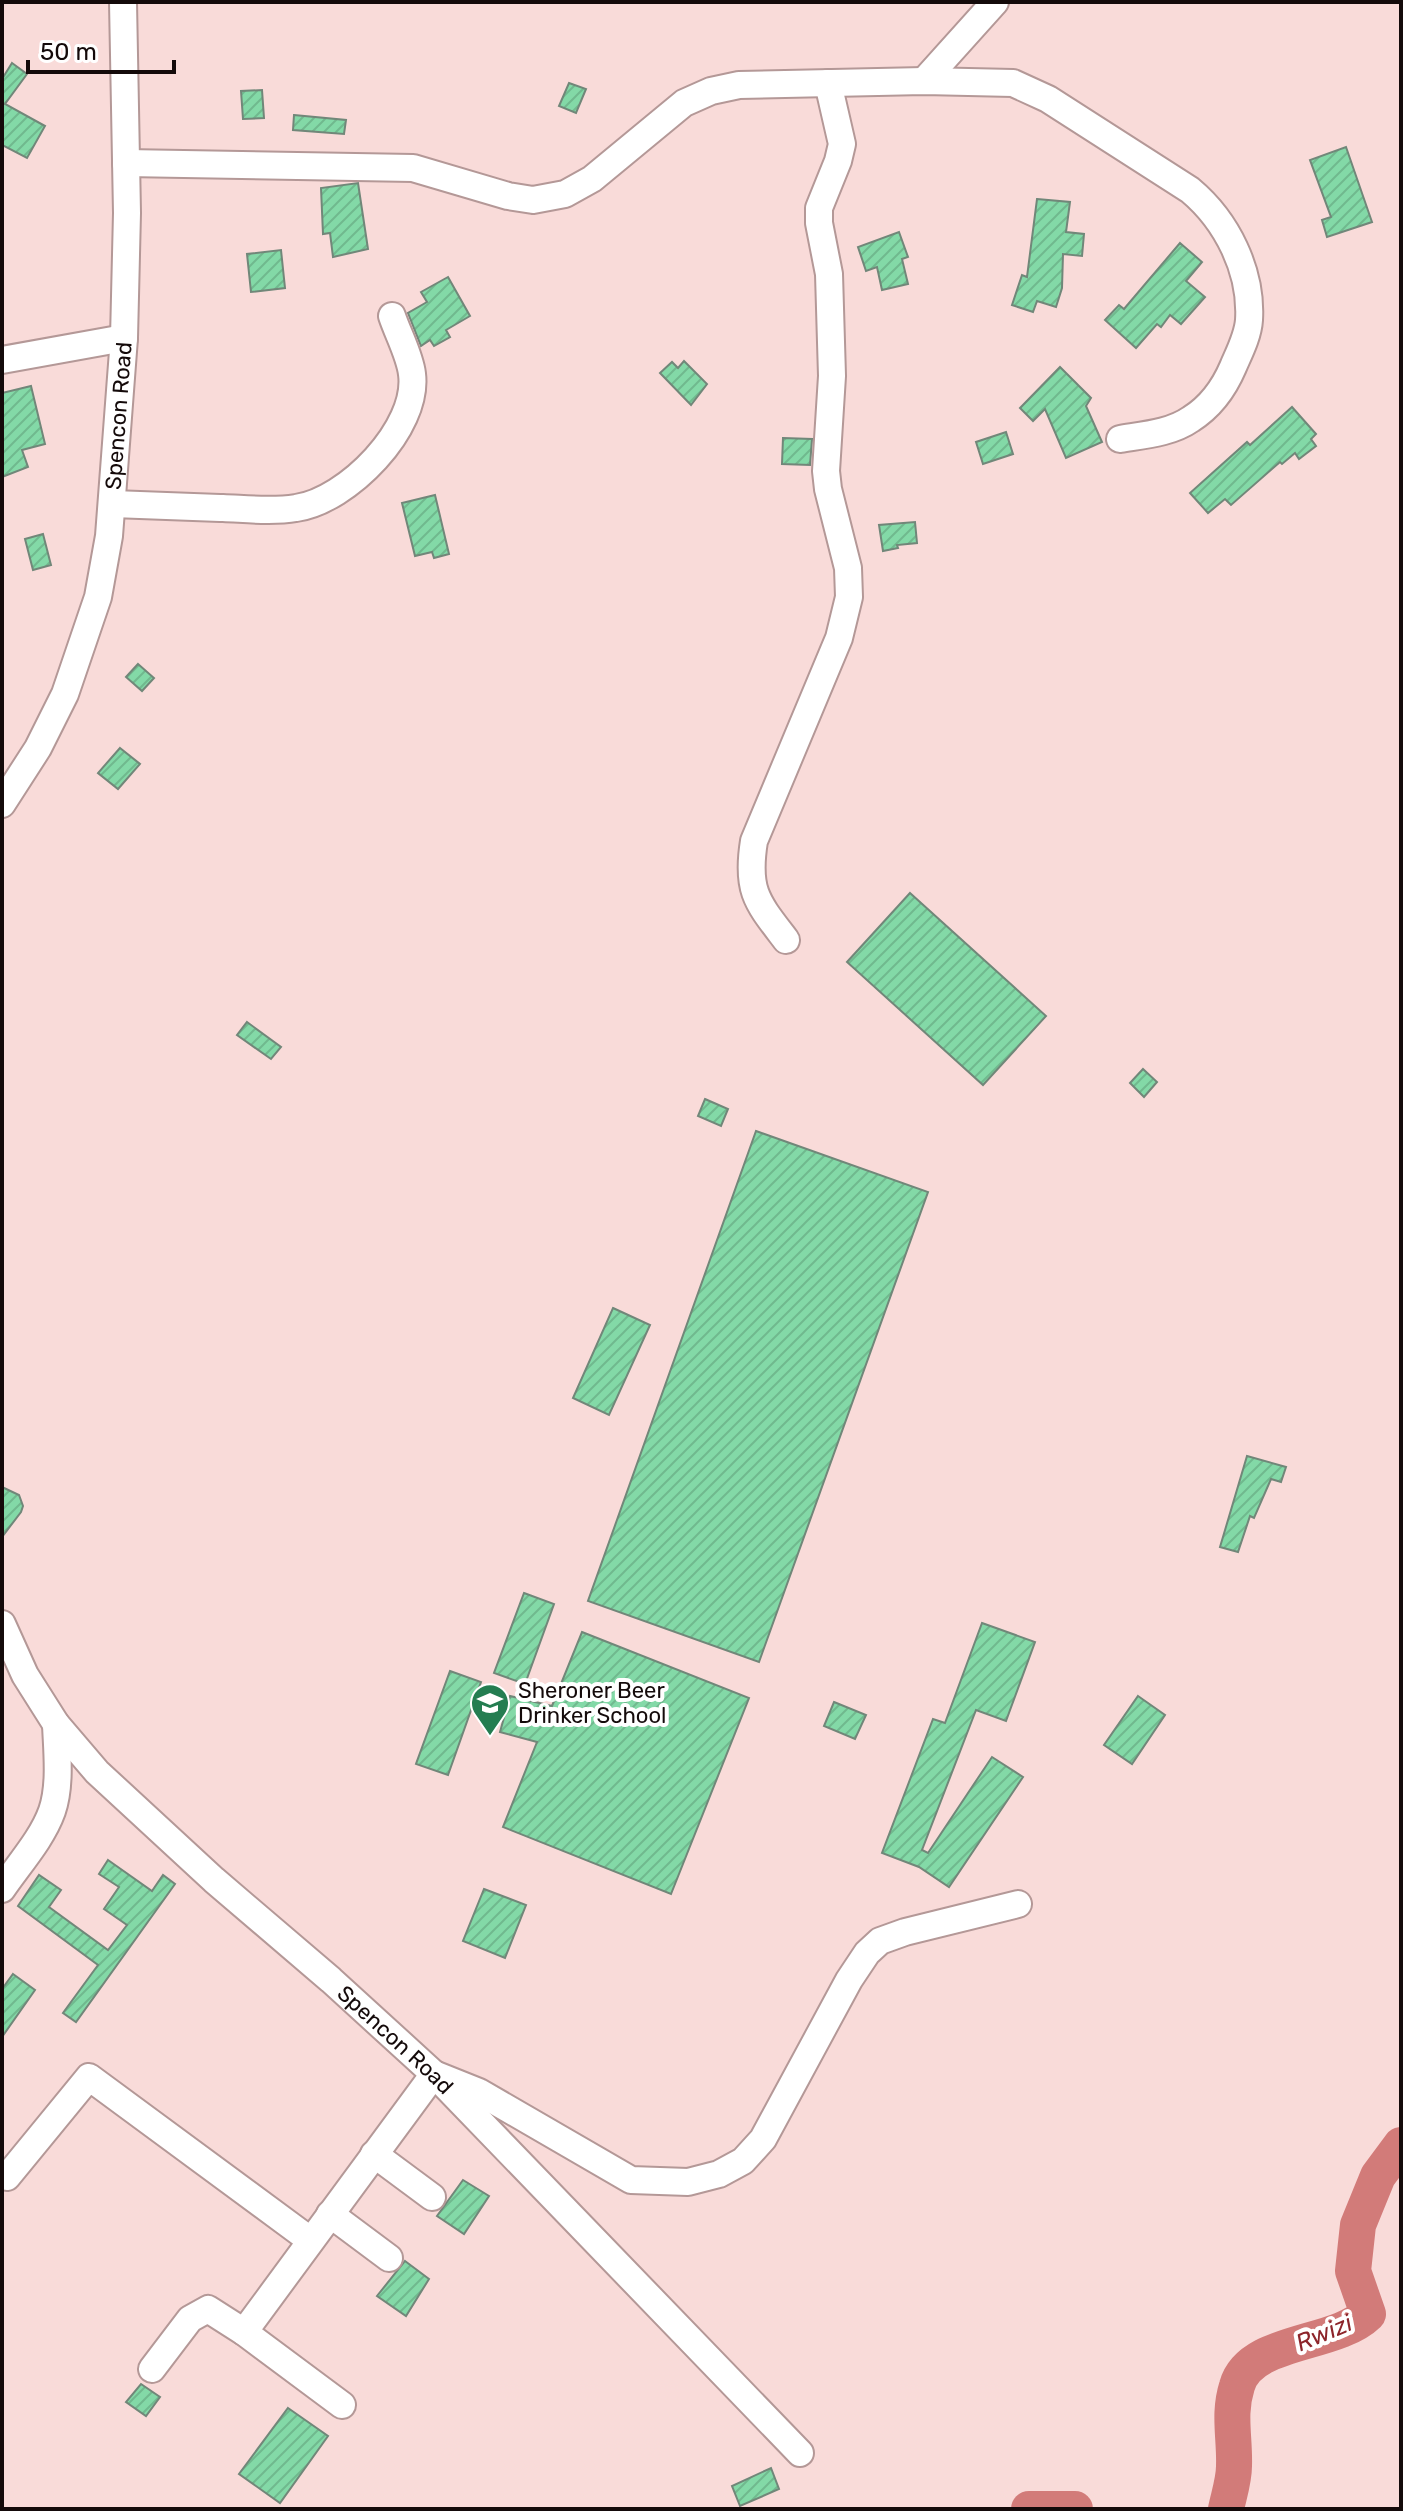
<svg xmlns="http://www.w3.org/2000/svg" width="1403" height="2511" font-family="Rubik,sans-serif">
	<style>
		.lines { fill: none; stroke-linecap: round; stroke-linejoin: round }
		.river { stroke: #d27b79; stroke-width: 36 }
		.building { fill: url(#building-hatch); stroke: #718779; stroke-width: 2 }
		.minor-casing { stroke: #b49897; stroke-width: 30 }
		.minor { stroke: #fff; stroke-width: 26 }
		.labels { text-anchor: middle; stroke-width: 8; stroke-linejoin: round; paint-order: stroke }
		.street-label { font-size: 22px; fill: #140a0a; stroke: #fff }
		.poi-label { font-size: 22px; fill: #140a0a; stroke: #fff; text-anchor: start }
		.water-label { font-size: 24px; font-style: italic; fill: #8d252b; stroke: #fff }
	</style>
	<defs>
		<pattern id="building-hatch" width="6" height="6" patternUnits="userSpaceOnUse" patternTransform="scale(2)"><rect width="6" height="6" fill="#83d9a7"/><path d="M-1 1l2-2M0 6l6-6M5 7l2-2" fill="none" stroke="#70b98e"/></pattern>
	</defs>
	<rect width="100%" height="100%" fill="#f9dbd9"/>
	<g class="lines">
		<g class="river">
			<polyline points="1029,2509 1075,2509"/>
			<path d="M1226,2509c3,-14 8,-29 8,-43 1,-28 -6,-52 3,-80 13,-47 98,-40 131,-72l-15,-43 5,-46 20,-49 23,-31"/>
		</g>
	</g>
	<g class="building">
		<polygon points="12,63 27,74 5,104 45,126 27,158 2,145 2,79"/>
		<polygon points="569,83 586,89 576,113 559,106"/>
		<polygon points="262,90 264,118 243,119 241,91"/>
		<polygon points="294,115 346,120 344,134 293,130"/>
		<polygon points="1346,147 1372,222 1327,237 1322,220 1331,217 1310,160"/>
		<polygon points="358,183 368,249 333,257 330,233 323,234 321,188"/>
		<polygon points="1037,199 1070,202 1066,232 1084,234 1082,256 1063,254 1062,288 1056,307 1037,301 1033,312 1012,305 1022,275 1027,277"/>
		<polygon points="899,232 908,257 902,259 908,284 882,290 877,267 866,271 858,247"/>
		<polygon points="1180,243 1202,262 1186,281 1205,297 1181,324 1170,315 1161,327 1157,324 1136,348 1105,320 1119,305 1124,309"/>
		<polygon points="281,250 285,288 251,292 247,254"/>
		<polygon points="448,277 470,316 446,330 450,337 434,346 430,340 421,346 408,313 427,302 421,292"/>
		<polygon points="684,361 707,384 691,405 660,373 672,362 678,368"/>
		<polygon points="1060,367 1091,398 1086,406 1102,442 1066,458 1045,409 1033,421 1020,408"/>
		<polygon points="31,386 45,444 22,450 28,467 2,477 2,393"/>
		<polygon points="1292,407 1316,434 1311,439 1316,446 1299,459 1295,453 1282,464 1280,462 1231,505 1225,499 1208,513 1190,493 1247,442 1250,445"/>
		<polygon points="1006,432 1013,454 983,464 976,442"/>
		<polygon points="783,438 812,439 810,465 782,464"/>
		<polygon points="435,495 449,554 434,558 432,552 415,556 402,503"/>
		<polygon points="915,522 917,543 897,545 898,548 883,551 879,525"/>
		<polygon points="43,534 51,565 33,570 25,539"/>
		<polygon points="138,664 154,678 142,691 126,677"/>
		<polygon points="120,748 140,764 118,789 98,773"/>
		<polygon points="910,893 1046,1016 983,1085 847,962"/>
		<polygon points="247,1022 281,1047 271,1059 237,1035"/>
		<polygon points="1143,1069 1157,1082 1144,1097 1130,1083"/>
		<polygon points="705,1099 728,1109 721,1126 698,1116"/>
		<polygon points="756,1131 928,1192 759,1662 588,1601"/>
		<polygon points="613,1308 650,1325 609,1415 573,1398"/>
		<polygon points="1247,1456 1286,1467 1281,1482 1271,1479 1254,1518 1250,1516 1238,1552 1220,1547"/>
		<polygon points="2,1487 19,1495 23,1506 21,1512 2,1537"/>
		<polygon points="524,1593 554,1604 525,1684 494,1673"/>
		<polygon points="982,1623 1035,1642 1006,1721 976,1710 922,1850 928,1853 992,1757 1023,1777 949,1887 919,1867 882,1853 933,1719 945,1723"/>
		<polygon points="582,1632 749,1698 671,1894 503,1827 537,1742 500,1732 510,1696 552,1706"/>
		<polygon points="450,1671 481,1682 448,1775 416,1764"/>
		<polygon points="1138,1696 1165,1715 1132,1764 1104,1745"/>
		<polygon points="834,1702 866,1715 855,1739 824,1726"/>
		<polygon points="108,1860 152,1891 163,1875 175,1884 76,2022 63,2013 98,1965 18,1906 39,1875 61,1890 49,1907 108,1950 127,1925 104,1909 119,1887 99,1874"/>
		<polygon points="484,1889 526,1905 505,1958 463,1941"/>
		<polygon points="13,1974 35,1990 2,2037 2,1989"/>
		<polygon points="463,2180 489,2196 464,2234 437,2216"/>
		<polygon points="405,2261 429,2279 406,2316 377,2296"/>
		<polygon points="141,2384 160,2397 146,2416 126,2402"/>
		<polygon points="288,2408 328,2436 280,2503 239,2474"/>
		<polygon points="771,2468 779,2489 740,2506 732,2486"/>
	</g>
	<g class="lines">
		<defs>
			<g id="minor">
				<polyline points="924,81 995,2"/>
				<path d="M126,163l287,5 95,28 25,4 32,-6 27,-15 92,-76 27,-12 28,-6 185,-4 89,2 35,16 142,91c37,31 62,81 59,130 -1,16 -10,33 -16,47 -9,21 -23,40 -42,52 -20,14 -47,16 -71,20"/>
				<polyline points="2,360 124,338"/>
				<path d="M113,504c36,1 73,3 110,4 24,1 49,4 73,0 51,-7 123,-80 116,-134 -2,-18 -14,-40 -20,-58"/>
				<path id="s1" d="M2,804l36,-56 27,-54 33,-97 11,-61 15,-198 3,-125 -4,-211"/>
				<path d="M786,940c-29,-38 -40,-49 -32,-99l85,-203 10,-41 -1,-29 -20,-79 -2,-18 6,-95 -3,-102 -10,-51v-15l19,-47 4,-17 -14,-61"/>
				<path id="s2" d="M2,1624l23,51 31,49 41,48 117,108 117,100 103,94 366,379"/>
				<path d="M2,1889c17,-25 40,-50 50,-78 9,-26 5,-60 4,-87"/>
				<polyline points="374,2154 432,2197"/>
				<polyline points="2,2173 7,2177 89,2077 310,2240"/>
				<polyline points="330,2214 389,2258"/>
				<polyline points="152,2369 190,2319 208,2309 244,2332"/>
				<polyline points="342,2405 244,2332 434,2074 479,2092 631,2180 688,2182 719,2174 743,2161 763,2139 849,1980 867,1953 880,1941 905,1932 1018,1904"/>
			</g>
		</defs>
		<use href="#minor" class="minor-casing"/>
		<use href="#minor" class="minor"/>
	</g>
	<defs>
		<symbol id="school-pin" viewBox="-11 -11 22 30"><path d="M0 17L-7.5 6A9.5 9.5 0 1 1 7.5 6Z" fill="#247d51" stroke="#fff"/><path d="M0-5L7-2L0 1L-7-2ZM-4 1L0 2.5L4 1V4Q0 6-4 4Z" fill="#fff"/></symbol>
	</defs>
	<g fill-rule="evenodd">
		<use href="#school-pin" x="468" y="1681" width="44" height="60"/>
	</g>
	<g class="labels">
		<g class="street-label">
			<text dy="8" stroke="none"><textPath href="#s1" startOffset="412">Spencon Road</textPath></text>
			<text dy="8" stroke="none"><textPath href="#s2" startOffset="578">Spencon Road</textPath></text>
		</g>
		<g class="poi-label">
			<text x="518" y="1698">Sheroner Beer<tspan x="518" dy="25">Drinker School</tspan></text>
		</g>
		<g class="water-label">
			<text transform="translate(1324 2333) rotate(-23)" y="8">Rwizi</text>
		</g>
	</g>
	<rect width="1403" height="2511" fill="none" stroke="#140a0a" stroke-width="8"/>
	<path d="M28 60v12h146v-12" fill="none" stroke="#140a0a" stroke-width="4"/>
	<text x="40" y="60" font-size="24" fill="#140a0a" stroke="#ffffff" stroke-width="6" paint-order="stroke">50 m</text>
</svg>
